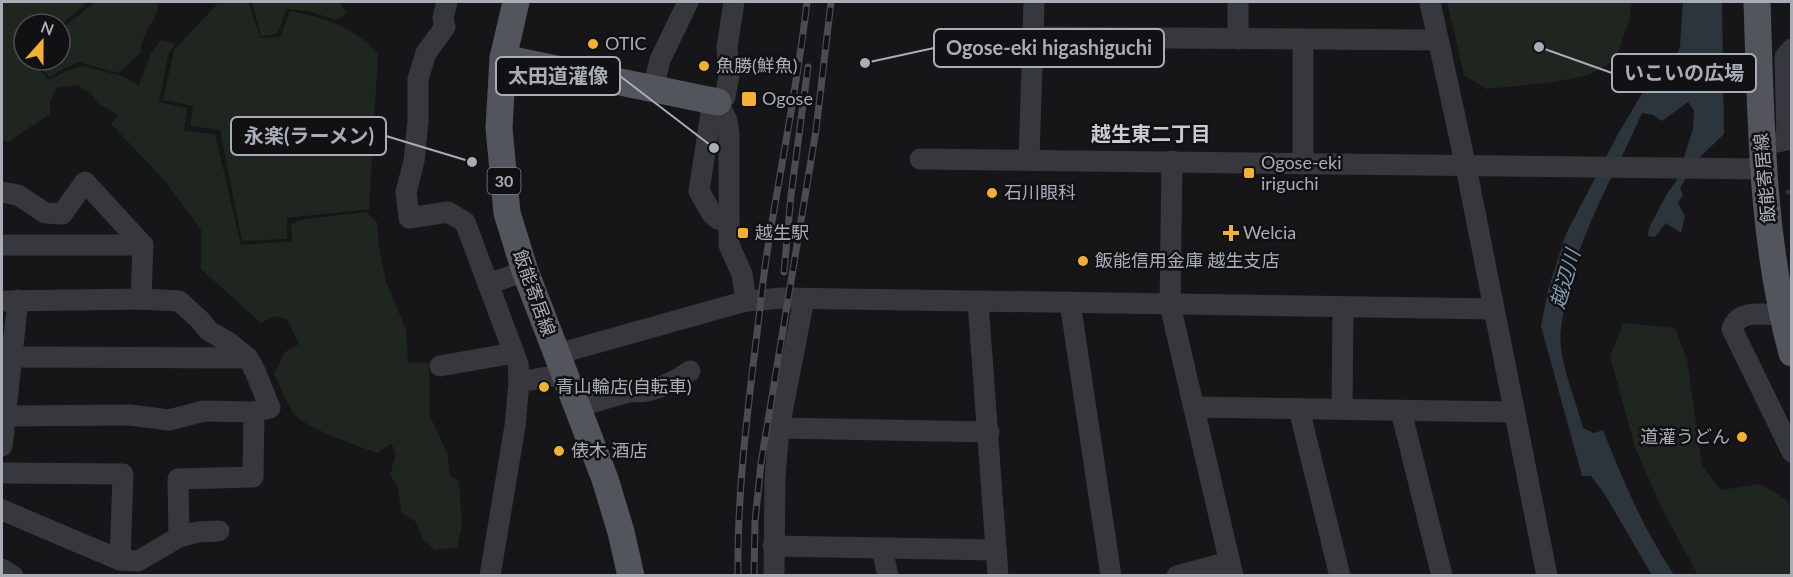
<svg xmlns="http://www.w3.org/2000/svg" width="1793" height="577" font-family="Lato,'Noto Sans JP',sans-serif">
	<style>
		.green { fill: #1e261f }
		.water { fill: #2c353c }
		.lines { fill: none; stroke-linecap: round; stroke-linejoin: round }
		.stream { stroke: #2c353c; stroke-width: 4.5 }
		.minor { stroke: #37383d; stroke-width: 21 }
		.major { stroke: #53555c; stroke-width: 27 }
		.rail-casing { stroke: #4a4c52; stroke-width: 7 }
		.rail { stroke: #111113; stroke-width: 4.5; stroke-dasharray: 14; stroke-linecap: butt }
		.poi-dot { fill: #f2b134; stroke: #111113; stroke-width: 2 }
		.labels { text-anchor: middle; stroke-width: 5; stroke-linejoin: round; paint-order: stroke }
		.shield { fill: #111113; stroke: #7b7e86; stroke-width: 1.5 }
		.shield-label { font-size: 16px; font-weight: bold; fill: #a8adb8 }
		.poi-label { font-size: 18px; fill: #a8adb8; stroke: #111113; text-anchor: start }
		.street-label { font-size: 18px; fill: #a8adb8; stroke: #111113 }
		.neighbourhood-label { font-size: 20px; font-weight: bold; fill: #c9ccd4; stroke: #111113 }
		.water-label { font-size: 20px; font-style: italic; fill: #7f9bb3; stroke: #111113 }
		.leader { fill: none; stroke: #a8adb8; stroke-width: 2 }
		.callout-dot { fill: #a8adb8; stroke: #111113; stroke-width: 2 }
		.callout { fill: #111113; stroke: #a8adb8; stroke-width: 2 }
		.callout-label { font-size: 20px; text-anchor: middle; font-weight: bold; fill: #a8adb8 }
	</style>
	<rect width="100%" height="100%" fill="#161618"/>
	<g class="green">
		<path d="M2,2h82v4l-24,19 -36,-1v36h6l19,20 15,-8 18,-6 41,10 16,10 12,-33 10,-13 15,4 -7,8 -10,50 28,6 -3,23 31,3 26,111 51,-4 -1,-16 8,-5 67,-8 11,10 2,24 7,36 20,48 2,32 21,1 1,53 17,37 3,22 9,6 3,45 -5,21 -22,3 -11,-10 -9,-19 -14,-9 -3,-25 -8,-12 6,-22 -5,-10 -13,10c-16,-5 -71,-25 -82,-37 -7,-7 -17,-32 -22,-42l11,-22 14,-8 -12,-25 -12,-3 -14,7 -60,-54v-40l-37,-49 -53,-56 7,-9 -18,-11 -10,-11 -14,-8 -19,3 -7,13v13l-42,28 -6,-2z"/>
		<path d="M95,2h63c0,21 -16,26 -17,50l-22,21 -41,-11 -29,15 -14,-17h25v-30z"/>
		<path d="M219,2l30,1 11,35 20,-1 10,-26c32,6 68,17 88,44l-9,154 -82,9v21l-45,2 -22,-111 -30,-4 3,-20 -30,-6 11,-50z"/>
		<polygon points="252,2 339,2 347,13 336,20 308,11 286,9 278,33 261,37"/>
		<polygon points="1447,2 1632,2 1629,21 1619,50 1607,65 1589,75 1554,82 1486,89 1464,75"/>
		<polygon points="1623,323 1675,328 1687,359 1702,466 1721,490 1760,484 1787,500 1791,509 1791,575 1698,575 1663,511 1635,447 1610,357"/>
	</g>
	<path class="water" d="M1683,2h39l2,132 -27,26 -17,28 3,7 -5,8 7,13 -4,17 -15,-10 -11,14 -7,-1 1,-8 19,-36 8,-10 17,-53 1,-19 -6,-8 -26,19 -9,-6 -11,-2c-27,62 -63,119 -76,186 -3,16 -7,33 -5,50 3,23 16,56 22,79l11,5 9,-3c20,51 41,100 71,145h-22l-48,-82 -13,-17h-9l-41,-150 7,-36 18,-56 52,-100 25,-42 29,-23 8,-23z"/>
	<g class="lines">
		<polyline class="stream" points="1788,192 1792,194"/>
		<g class="minor">
			<polyline points="447,2 443,18 445,27 426,53 418,79 418,121 414,161 406,192 409,218 448,212 465,222 518,364 519,382 515,426 490,576"/>
			<polyline points="734,2 727,47 729,75 725,97 718,102 727,121 729,134 729,245 742,274 746,301"/>
			<polyline points="1430,2 1466,167 1547,576"/>
			<polyline points="1032,37 1438,40"/>
			<polyline points="1238,39 1238,2"/>
			<polyline points="653,88 660,60 688,2"/>
			<polyline points="708,99 712,107 699,191 712,214 718,219 729,222"/>
			<polyline points="1761,145 1787,140 1785,57 1792,49"/>
			<polyline points="920,159 1763,169"/>
			<polyline points="1029,160 1034,2"/>
			<polyline points="1172,161 1170,305 1233,576"/>
			<polyline points="1303,164 1303,39"/>
			<polyline points="2,192 18,195 45,213 62,214 85,182 143,245 141,299"/>
			<polyline points="2,245 143,245"/>
			<polyline points="488,284 525,271"/>
			<polyline points="2,301 141,299 179,301 199,319 209,331 228,342 248,358 255,371 270,408 254,412"/>
			<polyline points="978,302 998,576"/>
			<polyline points="1070,302 1111,576"/>
			<path d="M1783,315c-18,0 -44,-7 -51,14l60,123"/>
			<polyline points="557,354 746,301 782,298 1494,309"/>
			<polyline points="13,357 248,358"/>
			<polyline points="440,366 514,353"/>
			<polyline points="519,382 565,374"/>
			<path d="M577,407l55,-16c15,5 46,-11 58,-20"/>
			<polyline points="1194,407 1513,412"/>
			<polyline points="1342,408 1343,308"/>
			<polyline points="1299,409 1340,576"/>
			<polyline points="1401,411 1442,576"/>
			<polyline points="5,416 129,415 169,420 204,411 254,412 253,477 178,479 179,537"/>
			<polyline points="779,428 989,432"/>
			<polyline points="2,446 18,300"/>
			<polyline points="2,473 123,474 120,560"/>
			<polyline points="2,510 120,560 138,561 179,537 198,532 219,531"/>
			<polyline points="773,546 996,550"/>
			<polyline points="882,549 888,576"/>
			<polyline points="2,569 13,576"/>
			<polyline points="774,576 775,478 779,428 804,299"/>
			<polyline points="1177,576 1229,562"/>
		</g>
		<g class="major">
			<polyline points="516,2 503,58 499,128 507,213 525,271 605,479 621,532 631,576"/>
			<path d="M1757,2c4,117 4,236 35,351"/>
			<polyline points="503,58 718,102"/>
		</g>
		<defs>
			<g id="rail">
				<polyline points="784,272 791,195 808,67"/>
				<path d="M738,576c-1,-77 8,-152 17,-227 5,-37 8,-73 14,-109 13,-80 29,-158 38,-238"/>
				<polyline points="754,576 755,522 761,463 816,130 831,2"/>
			</g>
		</defs>
		<use href="#rail" class="rail-casing"/>
		<use href="#rail" class="rail"/>
	</g>
	<g class="poi-dot">
		<circle cx="593" cy="44" r="6"/>
		<circle cx="704" cy="66" r="6"/>
		<rect x="741" y="91" width="16" height="16" rx="3"/>
		<rect x="1243" y="167" width="12" height="12" rx="3"/>
		<circle cx="992" cy="193" r="6"/>
		<rect x="737" y="227" width="12" height="12" rx="3"/>
		<path d="M1228 224h6v6h6v6h-6v6h-6v-6h-6v-6h6z"/>
		<circle cx="1083" cy="261" r="6"/>
		<circle cx="544" cy="387" r="6"/>
		<circle cx="1742" cy="437" r="6"/>
		<circle cx="559" cy="451" r="6"/>
	</g>
	<g class="labels">
		<rect class="shield" x="487.5" y="168" width="33" height="26" rx="4.5"/>
		<g class="shield-label">
			<text x="504" y="187">30</text>
		</g>
		<g class="poi-label">
			<text x="605" y="50">OTIC</text>
			<text x="716" y="72">魚勝(鮮魚)</text>
			<text x="762" y="105">Ogose</text>
			<text x="1261" y="169">Ogose-eki<tspan x="1261" dy="21">iriguchi</tspan></text>
			<text x="1004" y="199">石川眼科</text>
			<text x="755" y="239">越生駅</text>
			<text x="1243" y="239">Welcia</text>
			<text x="1095" y="267">飯能信用金庫 越生支店</text>
			<text x="556" y="393">青山輪店(自転車)</text>
			<text x="1730" y="443" text-anchor="end">道灌うどん</text>
			<text x="571" y="457">俵木 酒店</text>
		</g>
		<g class="street-label">
			<text transform="translate(1765 178) rotate(-95)" y="6">飯能寄居線</text>
			<text transform="translate(534 293) rotate(70)" y="6">飯能寄居線</text>
		</g>
		<g class="neighbourhood-label">
			<text x="1151" y="141">越生東二丁目</text>
		</g>
		<g class="water-label">
			<text transform="translate(1565 279) rotate(-74)" y="7">越辺川</text>
		</g>
	</g>
	<path class="leader" d="M865 63L934 48M1539 47L1612 73M714 148L620 76M472 162L386 136"/>
	<g class="callout-dot">
		<circle cx="865" cy="63" r="6"/>
		<circle cx="1539" cy="47" r="6"/>
		<circle cx="714" cy="148" r="6"/>
		<circle cx="472" cy="162" r="6"/>
	</g>
	<g class="callout">
		<rect x="934" y="29" width="230" height="38" rx="6"/>
		<rect x="1612" y="54" width="144" height="38" rx="6"/>
		<rect x="496" y="57" width="124" height="38" rx="6"/>
		<rect x="231" y="117" width="155" height="38" rx="6"/>
	</g>
	<g class="callout-label">
		<text x="1049" y="55">Ogose-eki higashiguchi</text>
		<text x="1684" y="80">いこいの広場</text>
		<text x="558" y="83">太田道灌像</text>
		<text x="309" y="143">永楽(ラーメン)</text>
	</g>
	<rect width="1793" height="577" fill="none" stroke="#a8adb8" stroke-width="6"/>
	<g transform="translate(42 42) rotate(21)"><circle r="28" fill="#111113" stroke="#4d4f55" stroke-width="1.5"/>
	<path d="M0-4.5L10 22L0 15L-10 22Z" fill="#f2b134"/>
	<text y="-9" font-size="16" font-weight="bold" text-anchor="middle" fill="#a8adb8">N</text>
	</g>
</svg>
